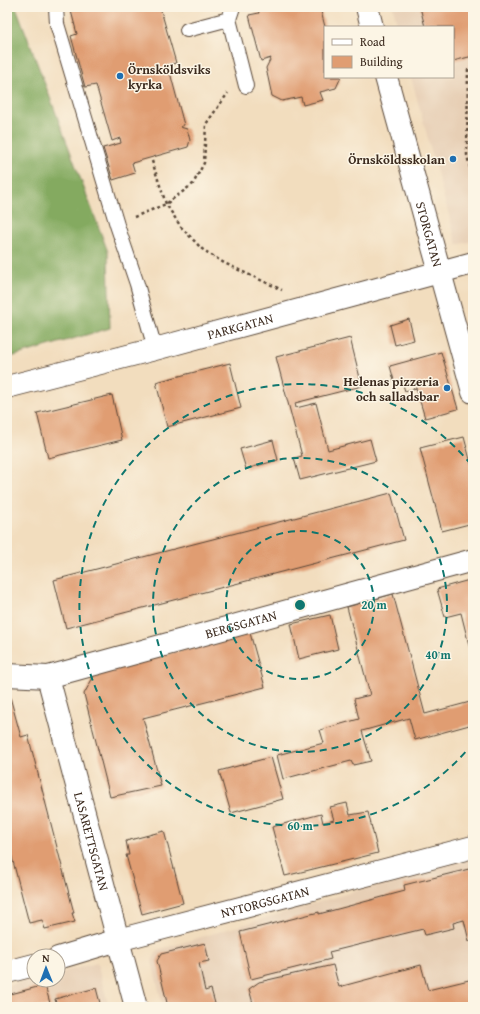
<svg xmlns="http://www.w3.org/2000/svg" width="480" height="1014" font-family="'Gentium Book Plus',serif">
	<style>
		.built { fill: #e7cfb5 }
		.forest { fill: #84aa60; stroke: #606a3f }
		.building { fill: #e09d72 }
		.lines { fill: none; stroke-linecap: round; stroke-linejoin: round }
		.service-casing { stroke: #564536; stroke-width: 16 }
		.minor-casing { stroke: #564536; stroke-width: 24 }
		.tertiary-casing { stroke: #564536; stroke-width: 24 }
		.path { stroke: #564536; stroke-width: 2.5; stroke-dasharray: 3 3; stroke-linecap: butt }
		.service { stroke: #fff; stroke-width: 14 }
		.minor { stroke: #fff; stroke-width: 22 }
		.tertiary { stroke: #fff; stroke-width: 22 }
		.ring { fill: none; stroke: #0f766e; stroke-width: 2; stroke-dasharray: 7 5 }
		.poi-dot { fill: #1f6fb2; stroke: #fcf5e5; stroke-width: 1.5 }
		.labels { text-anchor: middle; stroke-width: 3; stroke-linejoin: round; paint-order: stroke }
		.poi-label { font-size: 13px; font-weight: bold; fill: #3b2a1e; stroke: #fcf5e5; text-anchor: end }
		.street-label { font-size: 13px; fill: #3b2a1e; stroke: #fcf5e5 }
		.centre { fill: #0f766e; stroke: #fcf5e5; stroke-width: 2 }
		.ring-label { font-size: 12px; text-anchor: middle; font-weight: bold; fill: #0f766e; stroke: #fcf5e5; stroke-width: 3; stroke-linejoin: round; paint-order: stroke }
	</style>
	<rect width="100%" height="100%" fill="#fcf5e5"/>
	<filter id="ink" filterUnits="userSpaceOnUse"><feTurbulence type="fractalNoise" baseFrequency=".025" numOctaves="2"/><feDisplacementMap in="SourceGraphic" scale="8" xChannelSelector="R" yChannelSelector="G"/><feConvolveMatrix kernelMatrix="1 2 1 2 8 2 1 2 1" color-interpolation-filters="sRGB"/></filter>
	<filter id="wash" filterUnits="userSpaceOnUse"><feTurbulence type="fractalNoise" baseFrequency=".012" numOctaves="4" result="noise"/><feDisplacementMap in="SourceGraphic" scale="16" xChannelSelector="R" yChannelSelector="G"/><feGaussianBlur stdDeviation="0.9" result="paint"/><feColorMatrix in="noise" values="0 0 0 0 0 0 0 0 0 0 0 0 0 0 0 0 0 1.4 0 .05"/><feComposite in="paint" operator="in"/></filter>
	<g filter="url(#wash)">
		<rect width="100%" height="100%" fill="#f2ddbe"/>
		<g class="built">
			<polygon points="393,7 473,7 473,241 457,245 411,77 453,77 453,27 398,27"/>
			<polygon points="473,856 473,1007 163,1007 152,961 158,950"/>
			<polygon points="97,963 109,1007 7,1007 7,986 34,979 58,980 58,973"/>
		</g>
		<polygon class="forest" points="7,7 16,7 108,252 110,328 7,358"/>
		<g id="blocks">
			<g class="building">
				<polygon points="70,7 160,7 176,63 168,65 184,125 180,127 187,129 190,140 188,147 132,163 135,173 113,180 103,148 121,143 120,138 112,141 96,85 85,87 71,36 77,34"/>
				<polygon points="257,7 320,7 325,27 325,77 341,77 336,88 320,92 323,100 303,105 301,97 282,101 272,96 266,68 271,58 261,61 249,15 259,13"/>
				<polygon points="420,7 473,7 473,56 453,61 453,27 425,27"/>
				<polygon points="409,319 414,340 395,345 390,325"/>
				<polygon points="350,338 362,386 295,403 296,408 316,403 328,450 370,439 376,461 300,480 294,458 302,456 276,357"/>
				<polygon points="441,352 458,409 425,418 416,388 405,391 402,382 395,384 390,366"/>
				<polygon points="230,363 241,408 167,427 156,382"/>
				<polygon points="112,395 122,440 48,458 37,413"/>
				<polygon points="464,437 473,471 473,523 442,531 420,448"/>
				<polygon points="273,440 278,460 246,469 240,449"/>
				<polygon points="391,493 404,540 66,628 54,580"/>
				<polygon points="473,579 473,657 472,657 461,613 445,617 437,589"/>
				<polygon points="393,594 425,714 470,702 473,714 473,724 415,740 409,718 362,731 371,761 353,765 351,761 283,779 277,755 324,743 320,730 359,719 354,699 370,695 347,607"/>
				<polygon points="330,615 338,649 299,659 291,624"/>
				<polygon points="250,633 265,687 143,718 161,786 110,797 84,694 96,672"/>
				<polygon points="10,697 21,737 28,735 74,913 72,913 75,922 45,929 42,920 29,923 7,838 7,698"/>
				<polygon points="271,757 283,799 231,813 219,771"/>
				<polygon points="347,803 350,815 368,812 378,853 285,876 272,827 321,814 323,823 334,820 330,807"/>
				<polygon points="164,831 183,903 142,914 126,855 129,855 126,841"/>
				<polygon points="473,868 473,940 469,941 464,920 453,923 454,928 425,935 423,929 329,952 331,959 251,979 240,932 319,912 319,914 405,891 404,885"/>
				<polygon points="205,943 209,961 199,963 205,991 211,989 216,1007 168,1007 157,961 161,954"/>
				<polygon points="333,965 339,987 421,965 428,990 473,979 473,1007 254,1007 249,989 259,982"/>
				<polygon points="45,985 51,1007 7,1007 7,995"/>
				<polygon points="96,988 101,1007 57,1007 55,999"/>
			</g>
		</g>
	</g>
	<g filter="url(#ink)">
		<use href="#blocks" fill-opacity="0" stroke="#564536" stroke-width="1"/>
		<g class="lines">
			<defs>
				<g id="service">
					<polyline points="56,7 57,24 117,225 137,284 155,349"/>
					<polyline points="233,7 229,19 246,86"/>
					<polyline points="187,30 229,19"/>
				</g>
				<g id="minor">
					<polyline points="367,7 372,27"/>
					<path id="s1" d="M386,77l87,315"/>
					<path id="s2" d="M7,387l148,-38 318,-86"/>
					<path id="s3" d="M7,675l41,2 425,-117"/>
					<path id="s4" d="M48,677l70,263 355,-93"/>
				</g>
				<g id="tertiary">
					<polyline points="58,958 118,940 136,1007"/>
					<polyline points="7,972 34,965"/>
				</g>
			</defs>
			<use href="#service" class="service-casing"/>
			<use href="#minor" class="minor-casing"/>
			<use href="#tertiary" class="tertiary-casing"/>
			<g class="path">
				<polyline points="473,67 468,68 467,155 473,181"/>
				<polyline points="152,161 166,204 181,227 202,249 224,263 282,290"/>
				<polyline points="134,217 166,204 193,184 204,163 206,124 228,93"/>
			</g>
			<use href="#service" class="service"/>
			<use href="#minor" class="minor"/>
			<use href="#tertiary" class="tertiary"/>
		</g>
	</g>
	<g class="ring">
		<circle cx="300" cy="605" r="74"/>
		<circle cx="300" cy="605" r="147"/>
		<path d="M473 743A221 221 0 1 1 473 467"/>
	</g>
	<g class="poi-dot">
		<circle cx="120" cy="76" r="4"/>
		<circle cx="453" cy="159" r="4"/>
		<circle cx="447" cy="388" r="4"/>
	</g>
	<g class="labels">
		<g class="poi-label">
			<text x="128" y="74" text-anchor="start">Örnsköldsviks<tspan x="128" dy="15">kyrka</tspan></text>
			<text x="445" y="164">Örnsköldsskolan</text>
			<text x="439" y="386">Helenas pizzeria<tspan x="439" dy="15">och salladsbar</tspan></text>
		</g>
		<g class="street-label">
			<text dy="5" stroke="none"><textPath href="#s1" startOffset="163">STORGATAN</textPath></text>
			<text dy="5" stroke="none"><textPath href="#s2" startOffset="241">PARKGATAN</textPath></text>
			<text dy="5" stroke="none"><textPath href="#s3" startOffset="241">BERGSGATAN</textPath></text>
			<text dy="5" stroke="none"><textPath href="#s4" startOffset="170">LASARETTSGATAN</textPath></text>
			<text dy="5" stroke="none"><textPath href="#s4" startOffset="424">NYTORGSGATAN</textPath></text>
		</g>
	</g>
	<circle cx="300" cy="605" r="6" class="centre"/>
	<g class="ring-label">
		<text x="374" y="609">20 m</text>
		<text x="438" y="659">40 m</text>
		<text x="300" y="830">60 m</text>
	</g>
	<rect width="480" height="1014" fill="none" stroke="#fcf5e5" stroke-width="24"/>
	<rect x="324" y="26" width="130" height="52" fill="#fcf5e5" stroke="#afa495"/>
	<rect x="332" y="39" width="20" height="6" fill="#ffffff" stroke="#afa495"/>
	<text x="360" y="46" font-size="12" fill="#3b2a1e">Road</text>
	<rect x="332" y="56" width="20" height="12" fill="#e09d72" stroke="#afa495"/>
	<text x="360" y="66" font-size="12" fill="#3b2a1e">Building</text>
	<g transform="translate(46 968) rotate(359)"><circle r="19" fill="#fcf5e5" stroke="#afa495"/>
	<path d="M0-3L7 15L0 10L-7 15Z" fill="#1f6fb2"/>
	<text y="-6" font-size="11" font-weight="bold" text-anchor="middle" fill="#3b2a1e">N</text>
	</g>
</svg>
